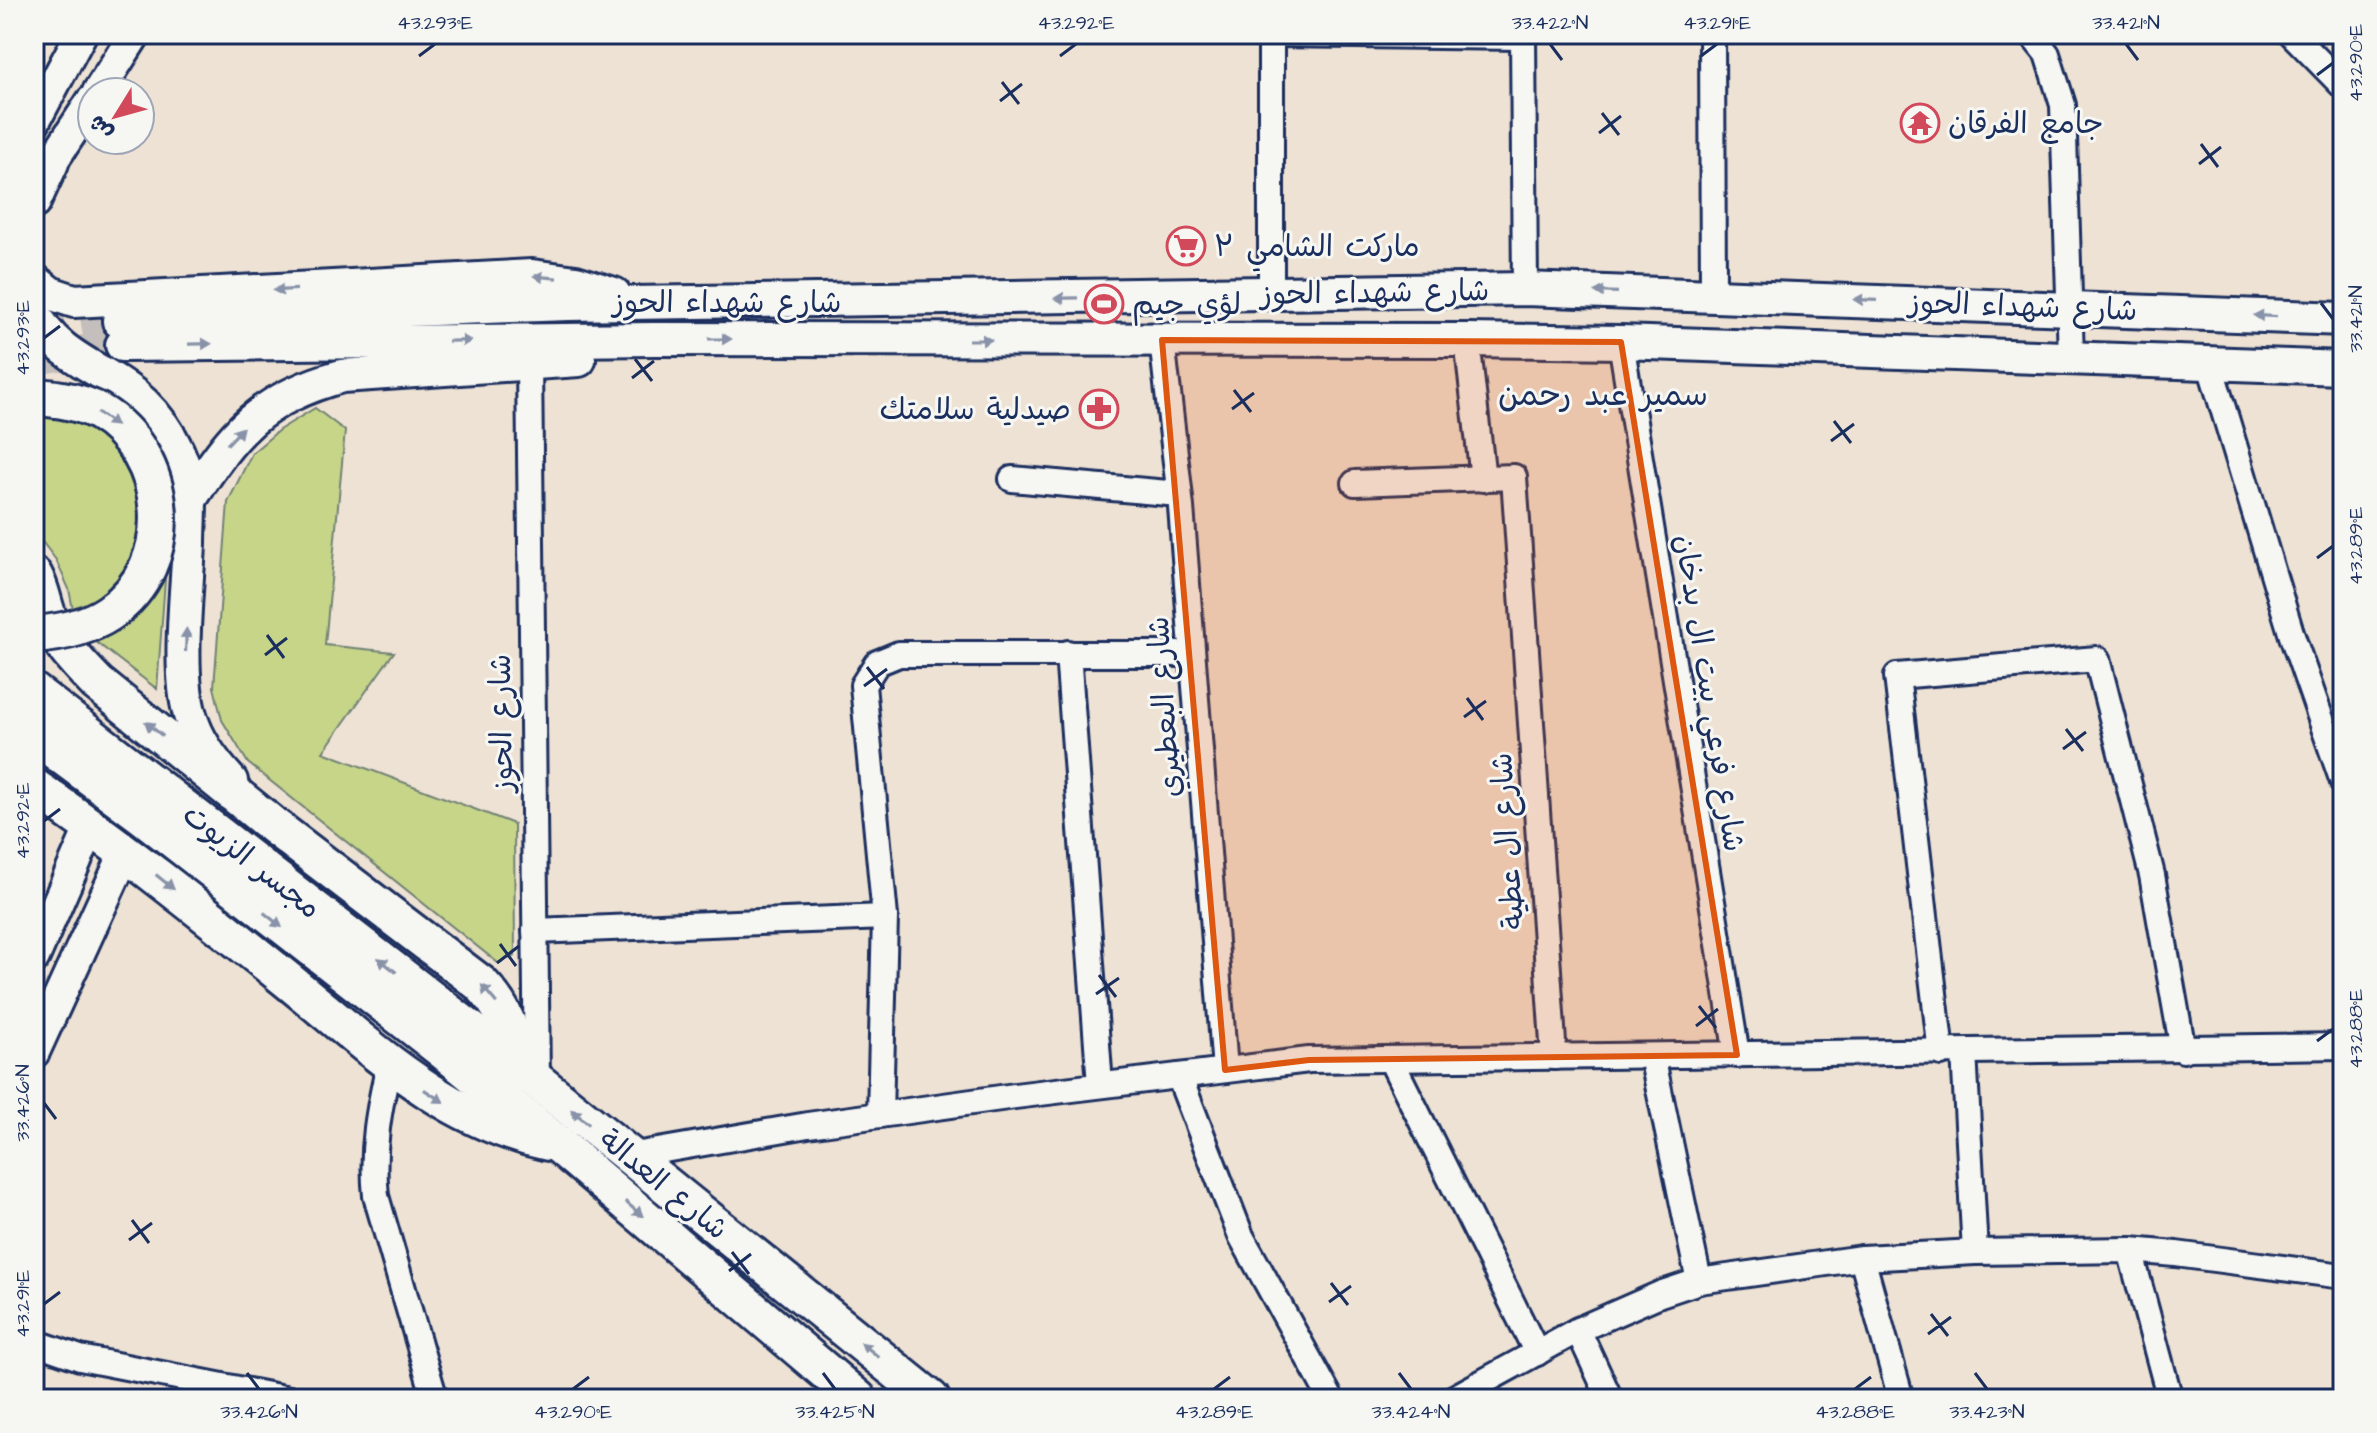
<svg xmlns="http://www.w3.org/2000/svg" width="2377" height="1433" font-family="'Architects Daughter','Playpen Sans Arabic',sans-serif">
	<style>
		.green { fill: #c7d589; stroke: #718274; stroke-width: 2 }
		.lines { fill: none; stroke-linecap: round; stroke-linejoin: round }
		.secondary-tunnel { stroke: #c4bebc; stroke-width: 32; stroke-dasharray: 32 16; stroke-linecap: butt }
		.minor-casing { stroke: #1b2f5e; stroke-width: 30 }
		.tertiary-casing { stroke: #1b2f5e; stroke-width: 36 }
		.secondary-casing { stroke: #1b2f5e; stroke-width: 38 }
		.primary-casing { stroke: #1b2f5e; stroke-width: 42 }
		.minor { stroke: #f6f6f2; stroke-width: 24 }
		.tertiary { stroke: #f6f6f2; stroke-width: 30 }
		.secondary { stroke: #f6f6f2; stroke-width: 32 }
		.primary { stroke: #f6f6f2; stroke-width: 36 }
		.primary-bridge-casing { stroke: #1b2f5e; stroke-width: 42; stroke-linecap: butt }
		.primary-bridge { stroke: #f6f6f2; stroke-width: 36 }
		.oneway { fill: #8892a8 }
		.marked { fill: #de5710; fill-opacity: 0.2; stroke: #de5710; stroke-width: 6; stroke-linejoin: round }
		.ticks { fill: none; stroke: #1b2f5e; stroke-width: 3 }
		.labels { text-anchor: middle; stroke-width: 6; stroke-linejoin: round; paint-order: stroke }
		.poi-label { font-size: 30px; fill: #1b2f5e; stroke: #f6f6f2; text-anchor: start }
		.street-label { font-size: 30px; fill: #1b2f5e; stroke: #f6f6f2 }
		.neighbourhood-label { font-size: 32px; fill: #1b2f5e; stroke: #f6f6f2 }
		.neatline { fill: none; stroke: #1b2f5e; stroke-width: 3 }
		.ticks-label { font-size: 20px; text-anchor: middle; fill: #1b2f5e }
	</style>
	<rect width="100%" height="100%" fill="#eee2d4"/>
	<filter id="ink" filterUnits="userSpaceOnUse"><feTurbulence type="fractalNoise" baseFrequency=".0125" numOctaves="2"/><feDisplacementMap in="SourceGraphic" scale="16" xChannelSelector="R" yChannelSelector="G"/><feConvolveMatrix kernelMatrix="1 2 1 2 8 2 1 2 1" color-interpolation-filters="sRGB"/></filter>
	<g filter="url(#ink)">
		<g class="green">
			<polygon points="34,403 65,403 115,443 168,539 157,689 91,638 73,610 69,589 56,560 34,531"/>
			<polygon points="315,408 345,431 325,645 394,652 323,752 514,824 515,956 498,963 248,763 222,720 214,687 228,502 252,453 279,430"/>
		</g>
		<g class="lines">
			<g class="secondary-tunnel">
				<polyline points="34,334 119,321"/>
				<polyline points="34,359 122,345"/>
			</g>
			<defs>
				<g id="minor">
					<polyline points="1271,34 1271,294"/>
					<polyline points="1271,34 1523,37"/>
					<polyline points="1523,34 1525,289"/>
					<polyline points="1712,34 1713,295"/>
					<polyline points="2031,34 2047,54 2063,105 2071,358"/>
					<polyline points="2292,34 2343,86"/>
					<polyline points="1162,340 1181,507 1225,1070"/>
					<polyline points="1467,340 1483,479"/>
					<polyline points="1621,342 1737,1055"/>
					<polyline points="2209,362 2292,636 2343,782"/>
					<polyline points="529,363 537,1081"/>
					<polyline points="1012,479 1179,494"/>
					<polyline points="1355,483 1514,477 1554,1057"/>
					<polyline points="1068,653 1100,1085"/>
					<polyline points="535,931 885,917"/>
					<polyline points="1964,1052 1975,1252"/>
					<polyline points="1941,1053 1897,676 2097,659 2152,875 2183,1050"/>
					<polyline points="1652,1056 1699,1281"/>
					<polyline points="1391,1060 1537,1353"/>
					<path d="M390,1061c-11,46 -19,88 -14,135l59,203"/>
					<polyline points="1179,1076 1241,1236 1331,1399"/>
					<polyline points="880,1115 885,917 863,685 877,663 899,654 1192,654"/>
					<polyline points="629,1156 808,1125 1015,1096 1309,1060 2343,1046"/>
					<polyline points="2130,1250 2170,1399"/>
					<polyline points="1862,1258 1901,1399"/>
					<polyline points="1578,1330 1610,1399"/>
					<polyline points="34,1342 80,1358 289,1399"/>
					<polyline points="1452,1399 1578,1330 1660,1294 1699,1281 1862,1258 1975,1252 2130,1250 2176,1254 2343,1276"/>
				</g>
				<g id="tertiary">
					<polyline points="98,92 135,34"/>
					<polyline points="34,122 81,34"/>
					<polyline points="38,183 92,101"/>
					<polyline points="34,957 91,826"/>
					<polyline points="34,1052 126,851"/>
				</g>
				<g id="secondary">
					<polyline points="34,202 52,163"/>
					<polyline points="34,280 50,293 74,301 532,276 576,282 614,294"/>
					<path d="M34,312c19,39 54,51 87,73 32,21 57,56 66,93 5,22 2,44 2,66 -2,47 -12,128 1,171 7,25 24,48 41,66"/>
					<polyline points="119,321 568,304 1525,289 2343,319"/>
					<polyline points="122,345 654,339 1467,340 1621,342 2343,368"/>
					<path d="M190,500c43,-69 71,-102 152,-124l237,-16"/>
				</g>
				<g id="primary">
					<path d="M34,576c7,13 8,24 13,38 9,27 31,49 50,69l178,144 206,157c23,24 33,48 34,81"/>
					<polyline points="34,692 537,1081 931,1399"/>
					<polyline points="34,735 143,816 445,1052 559,1145 858,1399"/>
					<path d="M34,787c85,58 165,122 246,187 84,67 160,145 268,168"/>
				</g>
			</defs>
			<use href="#minor" class="minor-casing"/>
			<use href="#tertiary" class="tertiary-casing"/>
			<use href="#secondary" class="secondary-casing"/>
			<use href="#primary" class="primary-casing"/>
			<use href="#minor" class="minor"/>
			<use href="#tertiary" class="tertiary"/>
			<use href="#secondary" class="secondary"/>
			<use href="#primary" class="primary"/>
			<defs>
				<path id="primary-bridge" d="M34,397c22,1 45,4 65,15 71,42 82,152 10,201 -21,14 -49,20 -75,22"/>
			</defs>
			<use href="#primary-bridge" class="primary-bridge-casing"/>
			<use href="#primary-bridge" class="primary-bridge"/>
		</g>
		<defs><path id="oneway-solid" d="M-6-.8H1V-3.2L6.5 0L1 3.2V.8H-6Z" transform="scale(2)"/></defs>
		<g class="oneway">
			<use href="#oneway-solid" transform="translate(545 277) rotate(-175)"/>
			<use href="#oneway-solid" transform="translate(285 290) rotate(177)"/>
			<use href="#oneway-solid" transform="translate(1606 292) rotate(-178)"/>
			<use href="#oneway-solid" transform="translate(1066 298) rotate(179)"/>
			<use href="#oneway-solid" transform="translate(1865 300) rotate(-178)"/>
			<use href="#oneway-solid" transform="translate(2265 316) rotate(-177)"/>
			<use href="#oneway-solid" transform="translate(720 339)"/>
			<use href="#oneway-solid" transform="translate(980 340)"/>
			<use href="#oneway-solid" transform="translate(460 341) rotate(-1)"/>
			<use href="#oneway-solid" transform="translate(200 344) rotate(-1)"/>
			<use href="#oneway-solid" transform="translate(107 419) rotate(36)"/>
			<use href="#oneway-solid" transform="translate(235 436) rotate(-47)"/>
			<use href="#oneway-solid" transform="translate(186 640) rotate(-88)"/>
			<use href="#oneway-solid" transform="translate(154 729) rotate(-141)"/>
			<use href="#oneway-solid" transform="translate(165 882) rotate(39)"/>
			<use href="#oneway-solid" transform="translate(273 920) rotate(39)"/>
			<use href="#oneway-solid" transform="translate(387 965) rotate(-142)"/>
			<use href="#oneway-solid" transform="translate(489 994) rotate(-130)"/>
			<use href="#oneway-solid" transform="translate(434 1096) rotate(33)"/>
			<use href="#oneway-solid" transform="translate(580 1117) rotate(-141)"/>
			<use href="#oneway-solid" transform="translate(634 1209) rotate(40)"/>
			<use href="#oneway-solid" transform="translate(870 1350) rotate(-141)"/>
		</g>
	</g>
	<path class="marked" d="M1162,340l459,2 116,713 -428,5 -84,10z"/>
	<path class="ticks" d="M1550,44l12,16M2126,44l12,16M419,56l16,-12M1060,56l16,-12M1701,56l16,-12M2317,75l16,-12M1002,82l17,22M1000,101l22,-17M1602,113l17,22M1599,133l22,-17M2201,144l17,23M2199,164l22,-17M2321,303l12,16M44,338l16,-12M635,359l17,22M632,378l22,-17M1234,390l17,22M1232,409l22,-16M1834,421l17,22M1831,441l23,-17M2317,558l16,-12M267,635l17,23M265,655l22,-17M867,667l17,22M864,686l23,-17M1467,698l16,22M1464,717l22,-16M2066,729l17,22M2063,749l23,-17M44,821l16,-12M500,944l16,22M497,963l22,-17M1099,975l17,22M1096,994l23,-16M1699,1006l17,22M1696,1026l22,-17M2317,1041l16,-12M44,1103l12,16M132,1220l17,23M129,1240l23,-17M732,1252l17,22M729,1271l22,-17M1331,1283l17,22M1329,1302l22,-16M44,1304l16,-12M1931,1314l17,22M1928,1334l23,-17M247,1373l12,16M823,1373l12,16M1399,1373l12,16M1975,1373l12,16M573,1389l16,-12M1214,1389l16,-12M1855,1389l16,-12"/>
	<defs>
		<symbol id="temple-ring" viewBox="-11 -11 22 22"><circle r="9.5" fill="#f6f6f2" stroke="#d1495b" stroke-width="1.5"/><path d="M0-6L5-2H3V0L6.5 2.5H4V6H1.5V3h-3V6H-4V2.5H-6.5L-3 0V-2H-5Z" fill="#d1495b"/></symbol>
		<symbol id="supermarket-ring" viewBox="-11 -11 22 22"><circle r="9.5" fill="#f6f6f2" stroke="#d1495b" stroke-width="1.5"/><path d="M-6-5.5h2.5l.6 2H6L4.5 2H-2.5L-4.4-4H-6ZM-1.5 3.2a1.3 1.3 0 1 0 .1 0ZM3 3.2a1.3 1.3 0 1 0 .1 0Z" fill="#d1495b"/></symbol>
		<symbol id="stadium-ring" viewBox="-11 -11 22 22"><circle r="9.5" fill="#f6f6f2" stroke="#d1495b" stroke-width="1.5"/><path d="M0-5a6.5 5 0 1 0 0 10a6.5 5 0 1 0 0-10ZM-3.5-1.8h7v3.6h-7Z" fill="#d1495b"/></symbol>
		<symbol id="pharmacy-ring" viewBox="-11 -11 22 22"><circle r="9.5" fill="#f6f6f2" stroke="#d1495b" stroke-width="1.5"/><path d="M-2-6h4v4h4v4h-4v4h-4v-4h-4v-4h4Z" fill="#d1495b"/></symbol>
	</defs>
	<g fill-rule="evenodd">
		<use href="#temple-ring" x="1898" y="101" width="44" height="44"/>
		<use href="#supermarket-ring" x="1164" y="224" width="44" height="44"/>
		<use href="#stadium-ring" x="1082" y="282" width="44" height="44"/>
		<use href="#pharmacy-ring" x="1077" y="387" width="44" height="44"/>
	</g>
	<g class="labels">
		<g class="poi-label">
			<text x="1948" y="133">جامع الفرقان</text>
			<text x="1214" y="256">ماركت الشامي ٣</text>
			<text x="1132" y="314">لؤي جيم</text>
			<text x="1071" y="419" text-anchor="end">صيدلية سلامتك</text>
		</g>
		<g class="street-label">
			<text transform="translate(1375 292) rotate(-1)" y="10">شارع شهداء الحوز</text>
			<text x="727" y="312">شارع شهداء الحوز</text>
			<text transform="translate(2023 306) rotate(2)" y="10">شارع شهداء الحوز</text>
			<text transform="translate(1710 693) rotate(81)" y="10">شارع فرعي بيت ال بدخان</text>
			<text transform="translate(1164 707) rotate(-94)" y="10">شارع البعطيري</text>
			<text transform="translate(501 723) rotate(-91)" y="10">شارع الحوز</text>
			<text transform="translate(1507 841) rotate(-94)" y="10">شارع ال عطية</text>
			<text transform="translate(252 861) rotate(38)" y="10">مجسر الزيوت</text>
			<text transform="translate(664 1184) rotate(39)" y="10">شارع العدالة</text>
		</g>
		<g class="neighbourhood-label">
			<text x="1603" y="405">سمير عبد رحمن</text>
		</g>
	</g>
	<rect width="2377" height="1433" fill="none" stroke="#f6f6f2" stroke-width="88"/>
	<g transform="translate(116 116) rotate(233)"><circle r="38" fill="#f6f6f2" stroke="#9ea6b7" stroke-width="2"/>
	<path d="M0-6L14 30L0 20L-14 30Z" fill="#d1495b"/>
	<text y="-12" font-size="22" font-weight="bold" text-anchor="middle" fill="#1b2f5e">ش</text>
	</g>
	<rect x="44" y="44" width="2289" height="1345" class="neatline"/>
	<g class="ticks-label">
		<text x="435" y="29">43.293°E</text>
		<text x="1076" y="29">43.292°E</text>
		<text x="1550" y="29">33.422°N</text>
		<text x="1717" y="29">43.291°E</text>
		<text x="2126" y="29">33.421°N</text>
		<text transform="translate(2355 63) rotate(-90)" y="7">43.290°E</text>
		<text transform="translate(2355 319) rotate(-90)" y="7">33.421°N</text>
		<text transform="translate(22 338) rotate(-90)" y="7">43.293°E</text>
		<text transform="translate(2355 546) rotate(-90)" y="7">43.289°E</text>
		<text transform="translate(22 821) rotate(-90)" y="7">43.292°E</text>
		<text transform="translate(2355 1029) rotate(-90)" y="7">43.288°E</text>
		<text transform="translate(22 1103) rotate(-90)" y="7">33.426°N</text>
		<text transform="translate(22 1304) rotate(-90)" y="7">43.291°E</text>
		<text x="259" y="1418">33.426°N</text>
		<text x="573" y="1418">43.290°E</text>
		<text x="835" y="1418">33.425°N</text>
		<text x="1214" y="1418">43.289°E</text>
		<text x="1411" y="1418">33.424°N</text>
		<text x="1855" y="1418">43.288°E</text>
		<text x="1987" y="1418">33.423°N</text>
	</g>
</svg>
